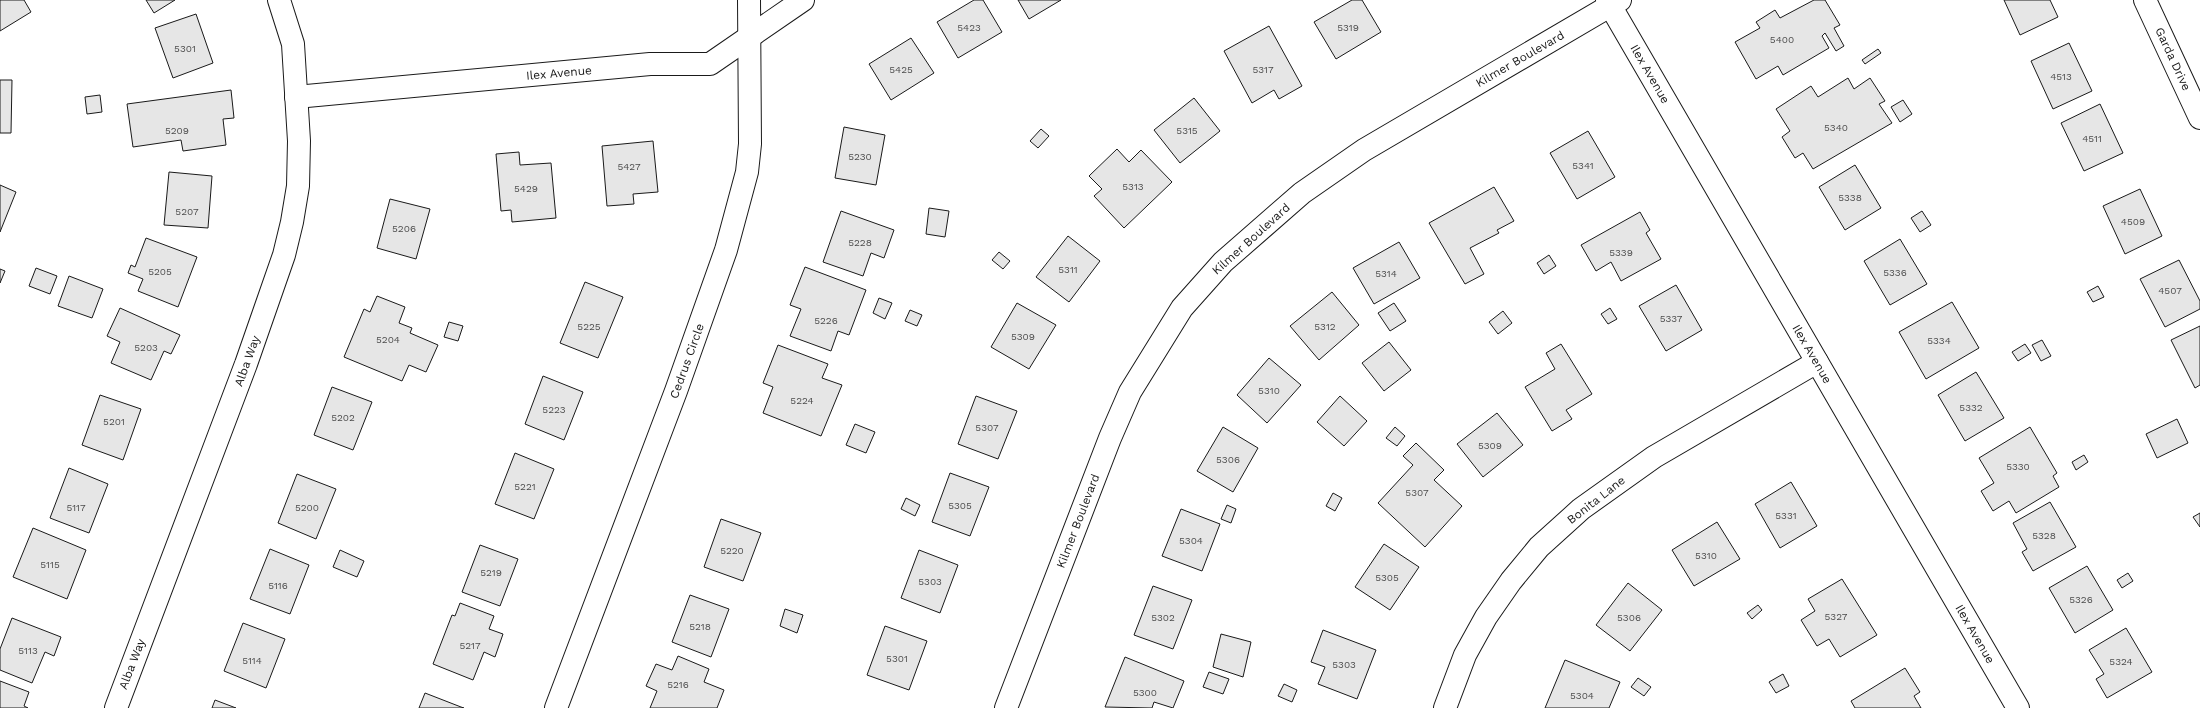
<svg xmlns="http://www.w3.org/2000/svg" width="2200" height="708" font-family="'Work Sans',sans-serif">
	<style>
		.building { fill: #e6e6e6; stroke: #1a1a1a }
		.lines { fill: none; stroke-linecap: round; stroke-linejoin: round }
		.street-casing { stroke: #1a1a1a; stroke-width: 24 }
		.street { stroke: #fff; stroke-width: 22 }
		.labels { text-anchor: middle; stroke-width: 3; stroke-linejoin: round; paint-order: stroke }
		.number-label { font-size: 10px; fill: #4d4d4d }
		.street-label { font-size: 12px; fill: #1a1a1a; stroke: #fff }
	</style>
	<rect width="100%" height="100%" fill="#fff"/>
	<g class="building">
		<polygon points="0,0 24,0 31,12 0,31"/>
		<polygon points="146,0 175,0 154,13"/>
		<polygon points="974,0 983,0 1002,32 958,58 937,22"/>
		<polygon points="1018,0 1061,0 1029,19"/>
		<polygon points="1352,0 1362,0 1381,32 1336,59 1314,22"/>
		<polygon points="1814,0 1825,0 1840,25 1834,28 1844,46 1836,51 1825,33 1822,36 1829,48 1783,75 1778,66 1756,79 1735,42 1760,28 1756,22 1775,10 1780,18"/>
		<polygon points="2004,0 2050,0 2058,17 2020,35"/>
		<polygon points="196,14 213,63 173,78 155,28"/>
		<polygon points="1269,26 1302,86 1279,99 1274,90 1252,103 1224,51"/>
		<polygon points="911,38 934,73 891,100 869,64"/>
		<polygon points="2069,43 2092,91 2053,109 2031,61"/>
		<polygon points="1878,49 1881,53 1865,64 1862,60"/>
		<polygon points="1848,78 1854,89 1870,78 1885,101 1879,104 1892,123 1813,169 1803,153 1795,158 1782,137 1790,131 1776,109 1811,86 1818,97"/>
		<polygon points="0,80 12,80 11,133 0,133"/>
		<polygon points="231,90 234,118 223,119 226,145 183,151 181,140 133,147 127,104"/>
		<polygon points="100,95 102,112 87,114 85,97"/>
		<polygon points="1194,98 1220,131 1180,163 1154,130"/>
		<polygon points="1903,100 1912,114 1900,122 1891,107"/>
		<polygon points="2100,104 2123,153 2084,171 2061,123"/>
		<polygon points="844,127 885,135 876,185 835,178"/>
		<polygon points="1041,129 1049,136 1038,148 1030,141"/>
		<polygon points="1588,131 1615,177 1577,199 1550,153"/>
		<polygon points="653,141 658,192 633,194 634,204 607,206 602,146"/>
		<polygon points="1117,149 1129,162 1141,150 1172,182 1124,228 1094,196 1102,189 1089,176"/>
		<polygon points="519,152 520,165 551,163 556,218 512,222 511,210 501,211 496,154"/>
		<polygon points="1855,165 1881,208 1845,230 1819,187"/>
		<polygon points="169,172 212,176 208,228 164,225"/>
		<polygon points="0,185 16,192 0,232"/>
		<polygon points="1494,187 1514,221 1497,230 1499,233 1470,248 1484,274 1465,284 1429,223"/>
		<polygon points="2140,189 2162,236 2125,254 2103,206"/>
		<polygon points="390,199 430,209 416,259 377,248"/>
		<polygon points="929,208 949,211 945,237 926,234"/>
		<polygon points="841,211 894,230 884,258 871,253 863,276 823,262"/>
		<polygon points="1922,211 1931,225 1920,232 1911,218"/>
		<polygon points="1640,212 1650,230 1646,233 1661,259 1621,281 1611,262 1596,271 1581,245"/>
		<polygon points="1068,236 1100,261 1069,302 1036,277"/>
		<polygon points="146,238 197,257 178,307 138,291 143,279 128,273 131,265 135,267"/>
		<polygon points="1900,239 1927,284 1890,305 1864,261"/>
		<polygon points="1399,242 1420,278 1374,304 1353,268"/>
		<polygon points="999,252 1010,261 1003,269 992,260"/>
		<polygon points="1549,255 1556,266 1544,274 1537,263"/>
		<polygon points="2179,260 2200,301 2200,309 2165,327 2140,279"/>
		<polygon points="805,267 866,290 849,335 838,331 831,351 790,336 801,309 790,305"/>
		<polygon points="36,268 57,276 50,294 29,286"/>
		<polygon points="0,269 5,271 0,283"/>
		<polygon points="69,276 103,289 92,318 58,306"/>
		<polygon points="585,282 623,297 598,358 560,343"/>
		<polygon points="1676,285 1702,330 1666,351 1639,306"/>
		<polygon points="2098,286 2104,297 2093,302 2087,292"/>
		<polygon points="1332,292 1359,325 1319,360 1290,326"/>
		<polygon points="377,296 405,307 399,323 412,328 410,333 438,345 426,372 409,365 402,381 344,357 364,309 370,312"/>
		<polygon points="879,298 892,303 885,319 873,313"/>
		<polygon points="1952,302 1979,348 1926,379 1899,332"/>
		<polygon points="1017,303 1056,325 1029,369 991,347"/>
		<polygon points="1394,303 1406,321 1390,331 1378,313"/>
		<polygon points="120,308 180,335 171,354 164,351 151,380 111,363 120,342 107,336"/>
		<polygon points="1610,308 1617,319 1608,324 1601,314"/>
		<polygon points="910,310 922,315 917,326 905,321"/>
		<polygon points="1503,311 1512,323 1498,334 1489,322"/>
		<polygon points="449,322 463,326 458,341 444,337"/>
		<polygon points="2200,326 2200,385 2195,388 2171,340"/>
		<polygon points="2042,340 2051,356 2041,361 2032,345"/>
		<polygon points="1389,342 1411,370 1384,391 1362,363"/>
		<polygon points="1561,344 1592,394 1566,410 1572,419 1552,431 1525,387 1555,369 1546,353"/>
		<polygon points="2025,344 2031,353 2018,361 2012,352"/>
		<polygon points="778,345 828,364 822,378 842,385 821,436 763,413 773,387 763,383"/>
		<polygon points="1269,358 1301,385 1267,423 1237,395"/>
		<polygon points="1976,372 2004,418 1965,441 1938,395"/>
		<polygon points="543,376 583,392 564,440 525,424"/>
		<polygon points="332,387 372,402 353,450 314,435"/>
		<polygon points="100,395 141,409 123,460 82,445"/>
		<polygon points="976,396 1017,411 998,459 958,444"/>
		<polygon points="1340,396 1367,421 1344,446 1317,422"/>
		<polygon points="1497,413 1523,445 1483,477 1457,444"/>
		<polygon points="2177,419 2188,443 2157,458 2146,434"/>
		<polygon points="855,424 875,432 866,453 846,445"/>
		<polygon points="1223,427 1258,448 1233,492 1197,471"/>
		<polygon points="1395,427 1405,436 1397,446 1386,438"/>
		<polygon points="2030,427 2057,473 2053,476 2059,487 2016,513 2009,501 1993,511 1981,491 1994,483 1979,458"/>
		<polygon points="1416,443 1444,470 1434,480 1462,506 1425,547 1378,503 1413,465 1403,456"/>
		<polygon points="515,453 554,469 534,519 495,504"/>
		<polygon points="2084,455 2088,462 2076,470 2072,462"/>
		<polygon points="69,468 108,484 89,533 50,518"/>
		<polygon points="950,473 989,487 970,536 932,522"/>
		<polygon points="297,474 336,489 316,539 278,523"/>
		<polygon points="1791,482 1817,526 1780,548 1755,504"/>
		<polygon points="1333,493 1342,498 1335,511 1326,506"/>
		<polygon points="906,498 920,505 915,516 901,509"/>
		<polygon points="2050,502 2076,547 2033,571 2022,552 2027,549 2013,523"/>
		<polygon points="1227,505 1236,509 1231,523 1221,519"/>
		<polygon points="1181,509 1220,524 1202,571 1162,556"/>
		<polygon points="2200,513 2200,527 2193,517"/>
		<polygon points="721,519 761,533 743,581 704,567"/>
		<polygon points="1717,522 1740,559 1694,586 1672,550"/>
		<polygon points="33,528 86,550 67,599 13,577"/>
		<polygon points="1384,544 1419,567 1390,610 1355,587"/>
		<polygon points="480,545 518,559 500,606 462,592"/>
		<polygon points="270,549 309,565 290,614 250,599"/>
		<polygon points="340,550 364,561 357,577 333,567"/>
		<polygon points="919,550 958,565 940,613 901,598"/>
		<polygon points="2087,566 2113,610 2075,633 2049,588"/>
		<polygon points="2128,573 2133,581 2122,588 2117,580"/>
		<polygon points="1842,579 1877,635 1840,657 1829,639 1817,646 1801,620 1815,611 1808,599"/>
		<polygon points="1628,583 1662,610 1630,651 1596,625"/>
		<polygon points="1153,586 1192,600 1173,649 1134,635"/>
		<polygon points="690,595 729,609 711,657 672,642"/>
		<polygon points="460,603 494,616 489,629 503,634 495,657 484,652 473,680 433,664 452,615 455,616"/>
		<polygon points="1758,605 1762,610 1752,619 1747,613"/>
		<polygon points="785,609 803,615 797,633 780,626"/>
		<polygon points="12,618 61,637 54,656 45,652 32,683 0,670 0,649"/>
		<polygon points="243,623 285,639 266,688 224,671"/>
		<polygon points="885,626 927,641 909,690 867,675"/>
		<polygon points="2126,628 2152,672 2107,698 2096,679 2104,674 2089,650"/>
		<polygon points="1323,630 1376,650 1357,699 1318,684 1325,667 1311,662"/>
		<polygon points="1221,634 1251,642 1243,677 1213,667"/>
		<polygon points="678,656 709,669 704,682 724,690 717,708 650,708 657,691 646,686 656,664 672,670"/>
		<polygon points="1125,657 1184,681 1173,708 1154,702 1152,708 1105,707"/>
		<polygon points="1565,660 1620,682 1609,708 1545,708"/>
		<polygon points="1905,668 1920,692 1914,696 1921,708 1855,708 1851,701"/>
		<polygon points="1209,672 1229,679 1223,694 1203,687"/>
		<polygon points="1783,674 1789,686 1776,693 1769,682"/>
		<polygon points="1638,678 1651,687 1644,696 1631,687"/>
		<polygon points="0,681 29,692 24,706 28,708 0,708"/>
		<polygon points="1284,684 1297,690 1292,702 1278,696"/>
		<polygon points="425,693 461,707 464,708 419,708"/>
		<polygon points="215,700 236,708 212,708"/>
	</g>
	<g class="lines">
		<defs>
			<g id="street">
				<polyline points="1607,0 2018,708"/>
				<polyline points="2145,0 2200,118"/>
				<polyline points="296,97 650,64 710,64 803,0"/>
				<polyline points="116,708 246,364 284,255 292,222 298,186 299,141 293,44 279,0"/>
				<polyline points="556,708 676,391 726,250 747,172 750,144 749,0"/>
				<polyline points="1006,708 1110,438 1130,392 1182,308 1223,262 1302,193 1364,150 1620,0"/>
				<polyline points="1445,708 1465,655 1486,617 1511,581 1539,547 1581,509 1654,457 1817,362"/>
			</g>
		</defs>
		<use href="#street" class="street-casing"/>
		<use href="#street" class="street"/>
	</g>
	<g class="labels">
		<g class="number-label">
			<text x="969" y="31">5423</text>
			<text x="1348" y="31">5319</text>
			<text x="1782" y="43">5400</text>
			<text x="185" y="52">5301</text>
			<text x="901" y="73">5425</text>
			<text x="1263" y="73">5317</text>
			<text x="2061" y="80">4513</text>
			<text x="1836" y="131">5340</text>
			<text x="177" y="134">5209</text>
			<text x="1187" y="134">5315</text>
			<text x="2092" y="142">4511</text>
			<text x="860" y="160">5230</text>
			<text x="1583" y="169">5341</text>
			<text x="629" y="170">5427</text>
			<text x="1133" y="190">5313</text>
			<text x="526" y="192">5429</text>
			<text x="1850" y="201">5338</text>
			<text x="187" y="215">5207</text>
			<text x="2133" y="225">4509</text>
			<text x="404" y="232">5206</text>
			<text x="860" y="246">5228</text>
			<text x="1621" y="256">5339</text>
			<text x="1068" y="273">5311</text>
			<text x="160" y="275">5205</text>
			<text x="1895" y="276">5336</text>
			<text x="1386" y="277">5314</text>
			<text x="2170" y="294">4507</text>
			<text x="1671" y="322">5337</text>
			<text x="826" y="324">5226</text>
			<text x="589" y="330">5225</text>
			<text x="1325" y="330">5312</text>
			<text x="1023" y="340">5309</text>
			<text x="388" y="343">5204</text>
			<text x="1939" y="344">5334</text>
			<text x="146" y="351">5203</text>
			<text x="1269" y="394">5310</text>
			<text x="802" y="404">5224</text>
			<text x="1971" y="411">5332</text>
			<text x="554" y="413">5223</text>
			<text x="343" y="421">5202</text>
			<text x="114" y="425">5201</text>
			<text x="987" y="431">5307</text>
			<text x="1490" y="449">5309</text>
			<text x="1228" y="463">5306</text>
			<text x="2018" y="470">5330</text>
			<text x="525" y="490">5221</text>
			<text x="1417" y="496">5307</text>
			<text x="960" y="509">5305</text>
			<text x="76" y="511">5117</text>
			<text x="307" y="511">5200</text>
			<text x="1786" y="519">5331</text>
			<text x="2044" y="539">5328</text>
			<text x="1191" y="544">5304</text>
			<text x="732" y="554">5220</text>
			<text x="1706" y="559">5310</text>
			<text x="50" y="568">5115</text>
			<text x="491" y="576">5219</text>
			<text x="1387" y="581">5305</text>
			<text x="930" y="585">5303</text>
			<text x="278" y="589">5116</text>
			<text x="2081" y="603">5326</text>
			<text x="1836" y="620">5327</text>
			<text x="1163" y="621">5302</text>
			<text x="1629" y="621">5306</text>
			<text x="700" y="630">5218</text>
			<text x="470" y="649">5217</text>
			<text x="28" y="654">5113</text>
			<text x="897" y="662">5301</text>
			<text x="252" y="664">5114</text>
			<text x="2121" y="665">5324</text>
			<text x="1344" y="668">5303</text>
			<text x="678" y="688">5216</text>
			<text x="1145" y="696">5300</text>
			<text x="1582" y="699">5304</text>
		</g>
		<g class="street-label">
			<text transform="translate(1520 59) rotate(-30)" y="4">Kilmer Boulevard</text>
			<text transform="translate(2173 59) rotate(65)" y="4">Garda Drive</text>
			<text transform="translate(559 73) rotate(-5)" y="4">Ilex Avenue</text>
			<text transform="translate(1650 74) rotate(60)" y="4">Ilex Avenue</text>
			<text transform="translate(1251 239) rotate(-42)" y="4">Kilmer Boulevard</text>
			<text transform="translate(1812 354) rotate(60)" y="4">Ilex Avenue</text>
			<text transform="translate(247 361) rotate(-70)" y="4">Alba Way</text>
			<text transform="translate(687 361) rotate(-70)" y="4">Cedrus Circle</text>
			<text transform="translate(1596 500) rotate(-38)" y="4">Bonita Lane</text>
			<text transform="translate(1078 521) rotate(-69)" y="4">Kilmer Boulevard</text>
			<text transform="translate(1975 634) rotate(60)" y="4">Ilex Avenue</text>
			<text transform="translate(132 664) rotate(-69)" y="4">Alba Way</text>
		</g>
	</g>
</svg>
